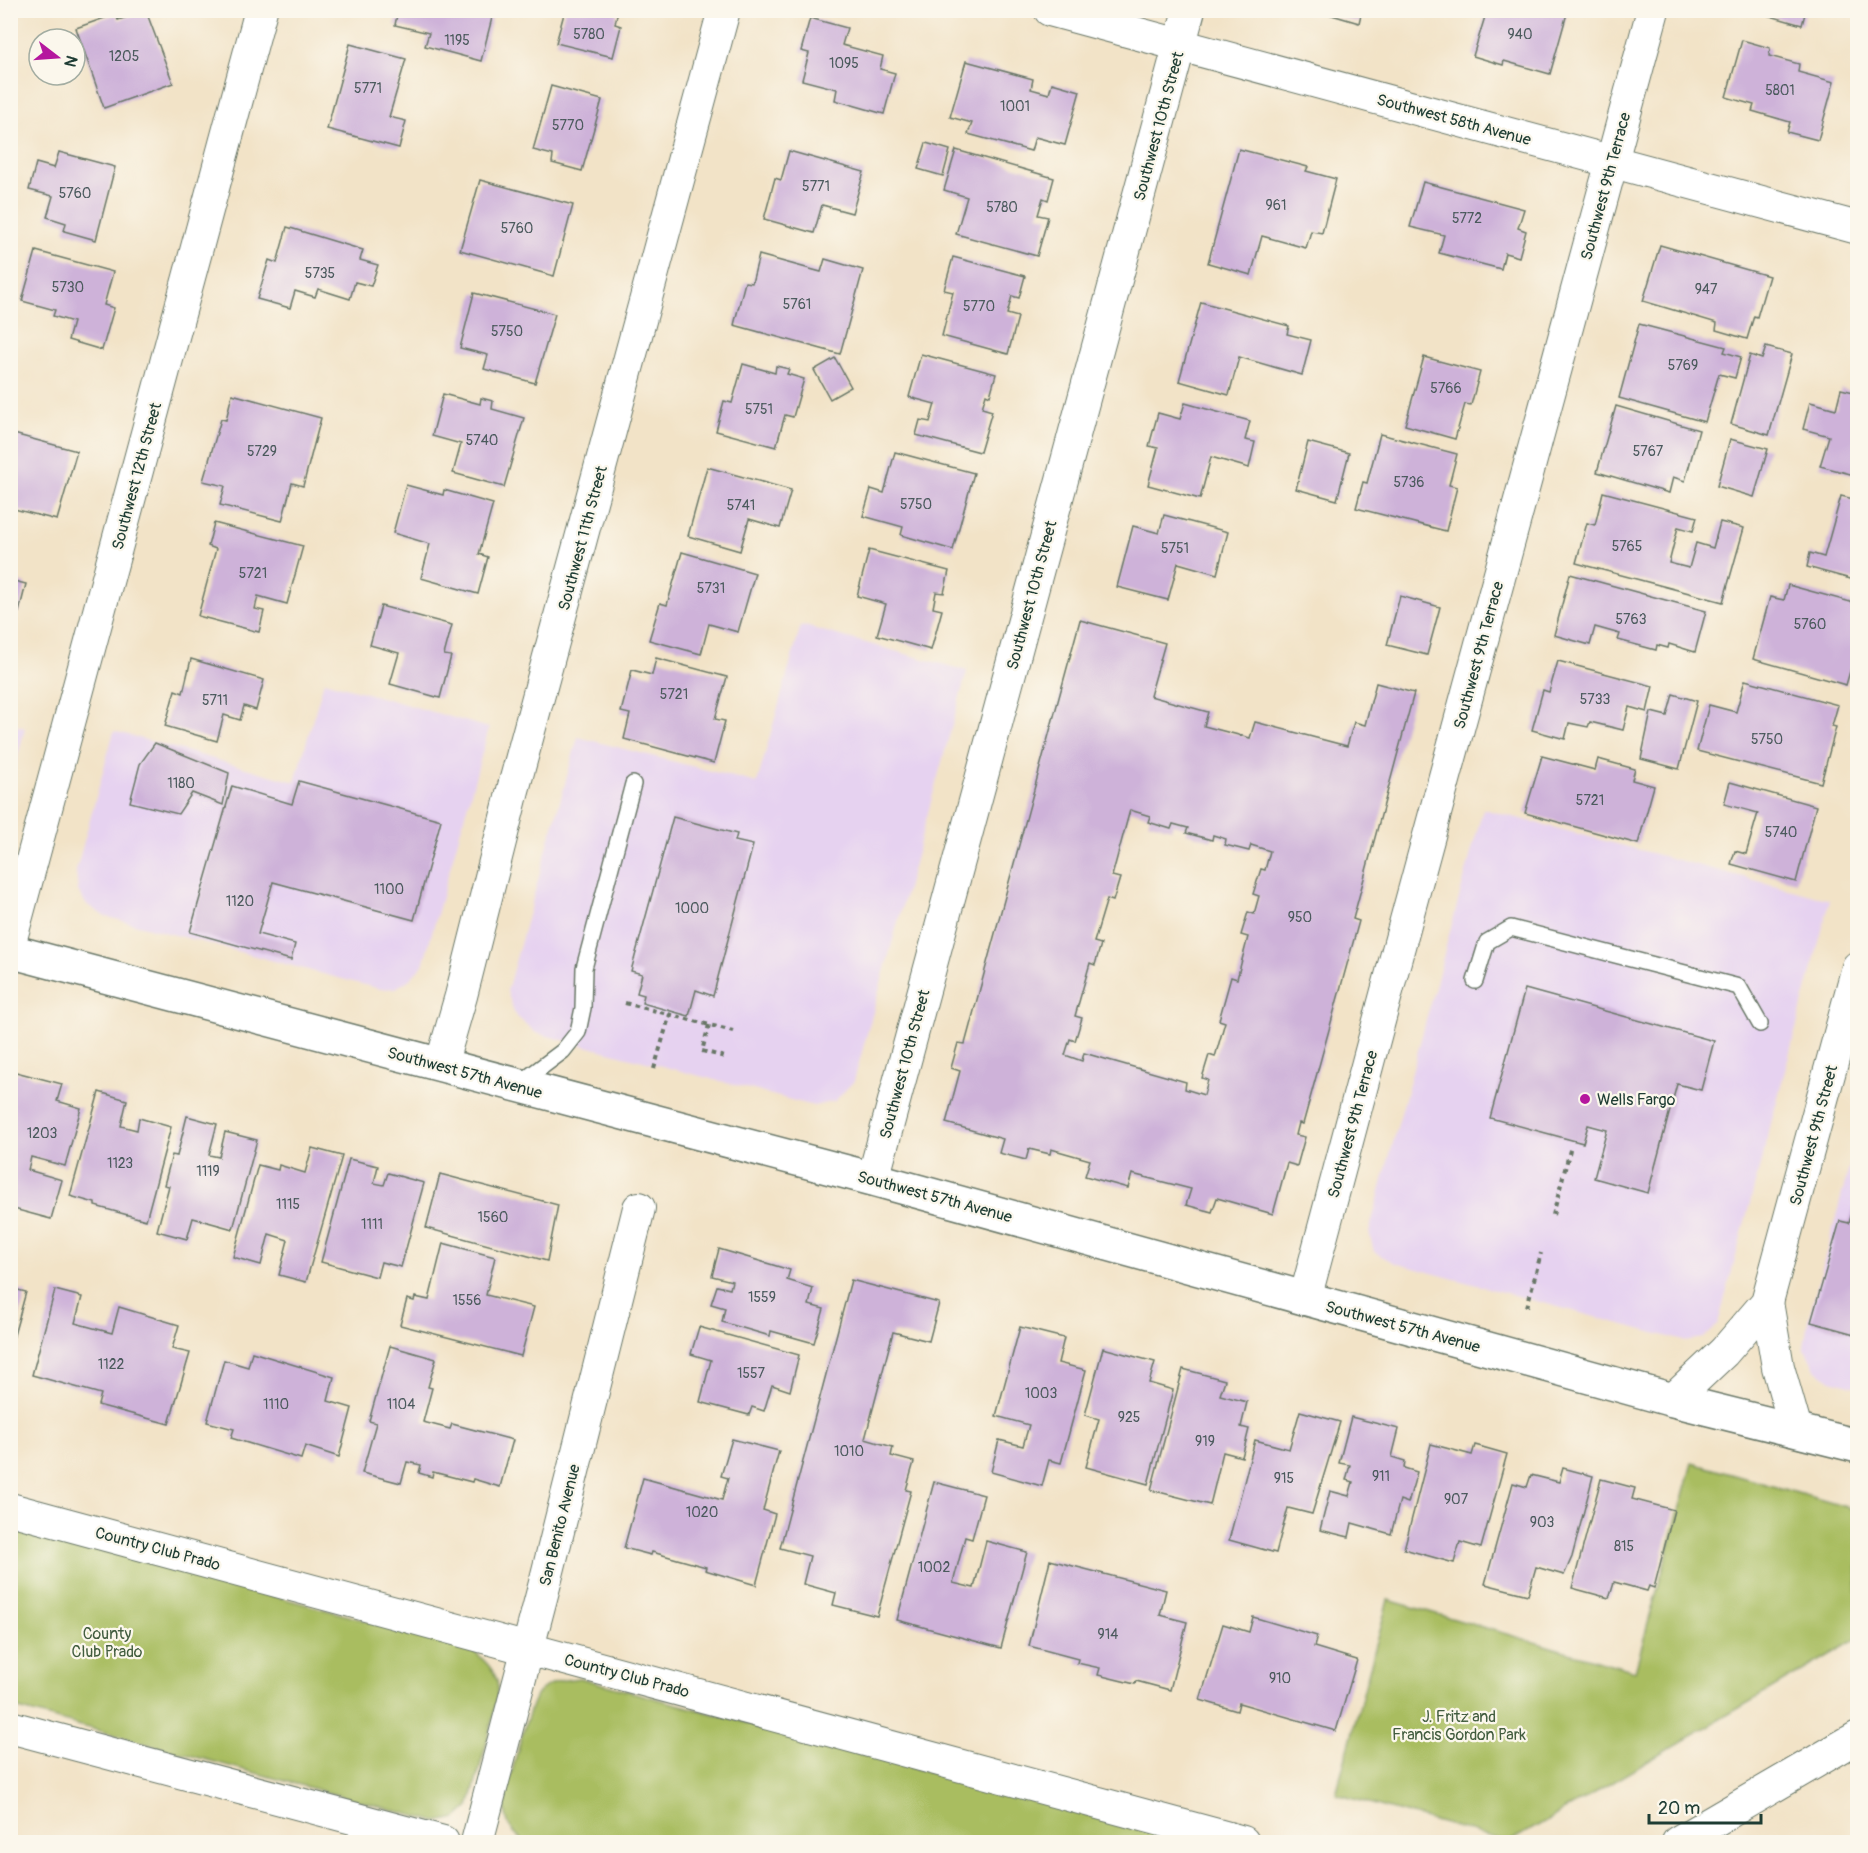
<svg xmlns="http://www.w3.org/2000/svg" width="1868" height="1853" font-family="Pangolin,sans-serif">
	<style>
		.built { fill: #e6d2f0 }
		.green { fill: #a9bd61; stroke: #647d4a; stroke-width: 1.5 }
		.building { fill: #ceb2d9; fill-rule: evenodd }
		.lines { fill: none; stroke-linecap: round; stroke-linejoin: round }
		.lane-casing { stroke: #697767; stroke-width: 18 }
		.street-casing { stroke: #697767; stroke-width: 34 }
		.secondary-casing { stroke: #697767; stroke-width: 36 }
		.path { stroke: #697767; stroke-width: 4; stroke-dasharray: 4.5 4.5; stroke-linecap: butt }
		.lane { stroke: #fff; stroke-width: 15 }
		.street { stroke: #fff; stroke-width: 32 }
		.secondary { stroke: #fff; stroke-width: 33 }
		.poi-dot { fill: #b5179e; stroke: #fbf7ec; stroke-width: 2 }
		.labels { text-anchor: middle; stroke-width: 4.5; stroke-linejoin: round; paint-order: stroke }
		.number-label { font-size: 14px; fill: #4b5a5d }
		.street-label { font-size: 16px; fill: #1f3d34; stroke: #fbf7ec }
		.poi-label { font-size: 16px; fill: #1f3d34; stroke: #fbf7ec; text-anchor: start }
		.park-label { font-size: 16px; fill: #425d3f; stroke: #fbf7ec }
	</style>
	<rect width="100%" height="100%" fill="#fbf7ec"/>
	<filter id="ink" filterUnits="userSpaceOnUse"><feTurbulence type="fractalNoise" baseFrequency=".0167" numOctaves="2"/><feDisplacementMap in="SourceGraphic" scale="12" xChannelSelector="R" yChannelSelector="G"/><feConvolveMatrix kernelMatrix="1 2 1 2 8 2 1 2 1" color-interpolation-filters="sRGB"/></filter>
	<filter id="wash" filterUnits="userSpaceOnUse"><feTurbulence type="fractalNoise" baseFrequency=".008" numOctaves="4" result="noise"/><feDisplacementMap in="SourceGraphic" scale="24" xChannelSelector="R" yChannelSelector="G"/><feGaussianBlur stdDeviation="1.35" result="paint"/><feColorMatrix in="noise" values="0 0 0 0 0 0 0 0 0 0 0 0 0 0 0 0 0 1.4 0 .05"/><feComposite in="paint" operator="in"/></filter>
	<g filter="url(#wash)">
		<rect width="100%" height="100%" fill="#f2e3c7"/>
		<g class="built">
			<polygon points="801,625 967,671 854,1081 835,1101 814,1106 536,1033 515,1015 507,991 578,737 757,783"/>
			<polygon points="324,681 489,728 423,965 410,979 396,988 380,989 104,916 86,904 78,891 76,871 114,731 295,782"/>
			<polygon points="11,724 25,728 11,783 10,724"/>
			<polygon points="1483,809 1830,900 1718,1324 1703,1338 1684,1341 1395,1263 1374,1252 1369,1232"/>
			<polygon points="1857,1138 1857,1387 1831,1380 1815,1369 1804,1347 1808,1321"/>
		</g>
		<g class="green">
			<polygon points="1692,1463 1857,1510 1857,1639 1510,1842 1336,1794 1388,1600 1635,1671"/>
			<path d="M10,1525l462,124c10,10 21,18 25,32 5,17 -23,104 -28,126l-12,11 -20,4 -426,-115z"/>
			<path d="M580,1678l609,164h-664c-14,-11 -18,-16 -20,-34 -1,-12 25,-107 33,-115 12,-12 26,-13 42,-15z"/>
		</g>
		<g id="blocks">
			<g class="building">
				<polygon points="398,10 494,10 481,61 425,46 429,33 395,25"/>
				<polygon points="565,10 618,10 615,24 621,26 613,57 556,43"/>
				<polygon points="1315,10 1362,10 1359,23"/>
				<polygon points="1487,10 1513,10 1520,12 1520,10 1568,10 1550,74 1504,61 1503,65 1473,56"/>
				<polygon points="1749,10 1806,10 1802,25"/>
				<polygon points="146,11 173,83 104,108 76,28 116,14 118,20"/>
				<polygon points="810,18 847,28 842,45 883,56 880,69 895,73 884,114 835,100 837,89 802,80 809,53 801,51"/>
				<polygon points="1742,40 1770,48 1769,56 1799,64 1798,72 1834,82 1818,140 1787,132 1790,122 1752,111 1754,105 1726,97"/>
				<polygon points="350,44 406,59 389,117 406,121 399,148 327,129"/>
				<polygon points="966,61 1033,79 1031,89 1049,94 1052,83 1080,91 1065,145 1035,137 1031,151 968,134 972,123 950,117"/>
				<polygon points="551,86 602,100 582,171 552,163 553,155 533,150"/>
				<polygon points="926,143 950,150 943,176 918,169"/>
				<polygon points="1239,149 1308,167 1306,171 1336,179 1322,233 1311,231 1306,248 1262,236 1251,275 1208,263"/>
				<polygon points="956,150 1054,178 1048,200 1043,198 1038,215 1048,217 1037,256 956,234 967,197 944,190"/>
				<polygon points="789,151 864,172 852,213 822,205 814,233 764,219 775,178 781,180"/>
				<polygon points="59,152 115,167 96,240 64,231 66,223 47,217 53,196 29,190 36,163 54,168"/>
				<polygon points="480,180 573,205 554,276 460,250"/>
				<polygon points="1423,182 1524,209 1518,228 1526,231 1519,257 1505,253 1501,269 1439,253 1444,235 1410,227"/>
				<polygon points="287,227 363,250 360,260 378,265 371,286 355,282 350,299 318,289 315,297 295,291 290,308 257,299 269,260 277,263"/>
				<polygon points="1660,245 1769,276 1757,317 1754,316 1747,339 1716,330 1717,323 1643,301"/>
				<polygon points="36,251 113,272 104,305 114,308 102,350 68,340 73,322 53,316 55,310 22,301"/>
				<polygon points="759,255 821,272 825,259 863,270 840,354 734,325 745,282 752,283"/>
				<polygon points="953,257 1025,276 1019,298 1012,296 1007,314 1018,317 1008,354 942,336 953,292 944,290"/>
				<polygon points="474,293 555,314 535,383 484,369 488,355 460,348"/>
				<polygon points="1201,302 1289,326 1287,334 1311,340 1302,375 1239,357 1229,395 1179,381"/>
				<polygon points="1639,324 1726,347 1724,352 1741,357 1735,378 1719,374 1705,422 1619,398"/>
				<polygon points="1766,347 1792,354 1769,435 1731,424 1750,355 1762,359"/>
				<polygon points="921,354 996,374 990,396 986,394 982,408 992,411 980,452 916,435 920,420 930,422 935,404 909,397"/>
				<polygon points="1424,357 1480,372 1471,405 1465,404 1455,439 1405,425"/>
				<polygon points="835,358 851,387 830,399 814,370"/>
				<polygon points="743,364 775,373 776,366 789,369 787,374 804,379 793,417 785,415 776,447 716,431 724,401 732,403"/>
				<polygon points="1841,389 1858,393 1858,476 1820,466 1829,436 1803,429 1810,402 1836,409"/>
				<polygon points="232,394 321,418 303,486 292,483 282,521 220,505 225,486 203,481 221,419 226,420"/>
				<polygon points="443,394 480,404 481,398 493,401 492,409 524,418 504,487 453,473 461,444 432,436"/>
				<polygon points="1185,403 1250,421 1245,440 1255,442 1249,468 1211,457 1200,499 1148,485 1158,448 1149,446 1158,413 1180,419"/>
				<polygon points="1616,406 1699,430 1685,481 1673,477 1669,493 1597,472"/>
				<polygon points="10,433 77,451 57,520 10,508"/>
				<polygon points="1380,434 1457,454 1449,485 1457,487 1446,531 1356,508 1363,482 1367,483"/>
				<polygon points="1730,439 1768,449 1754,497 1717,486"/>
				<polygon points="1308,442 1349,453 1337,500 1296,489"/>
				<polygon points="895,452 974,473 953,550 901,535 903,527 863,516 871,489 884,493"/>
				<polygon points="707,467 791,490 780,528 749,519 740,551 688,536"/>
				<polygon points="406,485 443,495 444,490 493,504 479,554 488,557 478,594 421,578 430,544 393,533"/>
				<polygon points="1603,492 1697,517 1693,531 1678,527 1669,563 1689,568 1696,543 1713,548 1720,522 1744,528 1723,602 1576,563 1587,523 1595,525"/>
				<polygon points="1841,496 1858,500 1858,581 1807,567 1810,553 1824,557"/>
				<polygon points="1164,515 1228,532 1217,574 1178,563 1168,600 1117,587 1133,526 1159,533"/>
				<polygon points="214,523 303,546 287,604 258,596 255,609 264,611 259,632 198,616 216,549 208,546"/>
				<polygon points="869,550 949,571 944,593 936,592 933,608 942,610 931,650 877,635 886,604 857,596"/>
				<polygon points="682,552 755,573 738,632 709,624 701,654 649,640 660,603 667,605"/>
				<polygon points="1570,574 1706,611 1695,652 1669,644 1668,648 1657,645 1656,650 1618,640 1620,634 1595,627 1590,645 1554,635"/>
				<polygon points="10,580 26,584 19,612 10,610"/>
				<polygon points="1788,585 1858,604 1858,644 1846,685 1753,659 1770,597 1784,600"/>
				<polygon points="1400,596 1440,607 1427,655 1387,645"/>
				<polygon points="381,606 452,625 444,655 451,656 440,698 390,684 399,653 370,645"/>
				<path d="M1080,620l85,23 -15,53 58,16 -4,14 46,12 5,-16 92,24 7,-24 11,3 11,-42 38,10 -61,226 6,2 -56,203 -4,-1 -3,12 9,2 -8,29 -10,-3 -14,51 -56,-16 -5,14 -26,-7 5,-16 -59,-15 -4,14 -43,-12 5,-16 -39,-11 -1,5 -21,-5 -3,11 -27,-7 4,-14 -57,-16 14,-52 -9,-3 7,-25 7,1zM1130,810l20,6 -2,6 23,7 2,-5 15,4 -2,5 26,7 1,-5 13,4 -1,6 24,6 2,-6 19,6 -5,19 -4,-1 -8,25 6,2 -5,18 -6,-2 -7,23 7,2 -11,42 -6,-2 -12,43 6,2 -10,35 -6,-2 -7,23 6,2 -4,15 -19,-6 1,-7 -102,-29 -2,8 -17,-6 5,-16 5,2 7,-23 -7,-2 15,-53 5,2 6,-21 -7,-2 13,-43 6,2 7,-23 -8,-2z"/>
				<polygon points="656,658 727,677 715,719 725,721 714,763 624,739 630,714 621,712 632,670 652,675"/>
				<polygon points="191,659 264,680 256,710 244,706 240,720 224,715 217,741 165,726 175,690 183,693"/>
				<polygon points="1558,661 1653,686 1647,712 1629,707 1623,730 1590,722 1588,727 1569,723 1565,739 1532,730 1543,690 1549,692"/>
				<polygon points="1745,680 1838,705 1832,726 1836,727 1821,783 1697,751 1709,705 1736,712"/>
				<polygon points="1673,694 1697,701 1679,769 1641,759 1651,712 1667,716"/>
				<polygon points="155,743 229,773 223,805 192,793 178,814 130,802 140,764"/>
				<polygon points="1542,756 1595,770 1598,759 1635,769 1632,780 1654,786 1638,844 1525,813"/>
				<polygon points="299,781 441,820 414,920 273,882 258,934 295,944 291,960 190,932 232,786 292,804"/>
				<polygon points="1730,782 1816,806 1796,882 1731,864 1735,851 1746,854 1758,813 1724,804"/>
				<polygon points="673,817 737,834 735,841 753,845 713,996 696,990 689,1016 642,1003 644,995 637,993 642,974 631,971"/>
				<polygon points="1525,989 1714,1041 1701,1090 1677,1084 1648,1193 1594,1178 1607,1130 1588,1125 1583,1143 1490,1118"/>
				<polygon points="16,1072 62,1084 57,1101 81,1108 65,1166 31,1157 28,1170 62,1180 51,1219 10,1208 10,1093"/>
				<polygon points="99,1092 127,1100 121,1126 137,1130 139,1118 171,1127 146,1220 95,1206 95,1203 70,1196"/>
				<polygon points="187,1116 217,1124 209,1155 219,1157 225,1132 257,1140 233,1229 193,1218 187,1239 157,1231 169,1186 164,1185 172,1155 177,1156"/>
				<polygon points="312,1148 342,1156 306,1282 279,1275 288,1240 269,1234 261,1265 233,1257 258,1165 278,1170 279,1165 305,1173"/>
				<polygon points="349,1159 378,1166 374,1183 384,1185 388,1173 424,1183 401,1267 381,1262 377,1277 321,1262"/>
				<polygon points="440,1174 558,1205 547,1261 426,1228"/>
				<polygon points="1854,1207 1858,1208 1858,1335 1811,1322 1840,1221 1849,1223"/>
				<polygon points="443,1243 495,1257 486,1295 534,1307 521,1356 400,1325 407,1299 414,1301 415,1297 429,1300"/>
				<polygon points="719,1249 790,1270 787,1280 813,1288 809,1305 824,1309 814,1343 771,1331 770,1336 722,1322 725,1308 711,1304 717,1286 730,1289 732,1281 712,1276"/>
				<polygon points="851,1280 939,1303 929,1341 893,1332 865,1439 893,1447 891,1456 914,1462 906,1490 911,1491 877,1616 833,1605 836,1593 803,1584 810,1556 780,1548"/>
				<polygon points="10,1288 26,1292 11,1346 10,1346"/>
				<polygon points="55,1290 82,1297 75,1323 112,1333 119,1307 179,1325 172,1349 190,1353 169,1424 98,1405 101,1394 32,1375"/>
				<polygon points="699,1327 799,1355 790,1391 772,1385 764,1411 752,1407 749,1415 700,1402 711,1360 691,1354"/>
				<polygon points="1020,1327 1064,1338 1058,1363 1086,1370 1061,1463 1049,1460 1042,1486 991,1472 999,1440 1023,1446 1029,1425 996,1416"/>
				<polygon points="390,1346 436,1359 428,1387 432,1388 423,1422 450,1429 452,1424 513,1440 500,1487 473,1479 472,1482 433,1472 432,1477 419,1473 421,1465 407,1462 401,1483 362,1473 376,1423 369,1421"/>
				<polygon points="1103,1348 1155,1362 1149,1383 1173,1390 1148,1484 1086,1467 1099,1419 1085,1415"/>
				<polygon points="252,1352 334,1377 328,1401 352,1408 339,1457 305,1446 301,1459 231,1438 234,1429 207,1422 224,1360 248,1367"/>
				<polygon points="1183,1369 1225,1380 1220,1395 1247,1402 1241,1427 1249,1429 1242,1457 1223,1452 1210,1505 1151,1490"/>
				<polygon points="1300,1411 1340,1422 1312,1514 1288,1508 1276,1553 1229,1540 1255,1440 1289,1449"/>
				<polygon points="1351,1417 1399,1429 1392,1457 1405,1461 1404,1468 1417,1472 1408,1503 1400,1500 1391,1534 1352,1523 1349,1537 1320,1530 1330,1491 1349,1496 1353,1482 1346,1480 1350,1465 1339,1463"/>
				<polygon points="732,1439 779,1451 763,1510 775,1514 756,1585 705,1570 706,1567 652,1552 651,1555 624,1548 643,1478 722,1500 728,1478 721,1476"/>
				<polygon points="1431,1444 1472,1455 1475,1445 1507,1454 1481,1548 1460,1542 1454,1563 1404,1549"/>
				<polygon points="1563,1468 1593,1476 1572,1557 1564,1575 1536,1567 1528,1595 1485,1584 1513,1483 1527,1487 1531,1475 1559,1482"/>
				<polygon points="1601,1479 1635,1488 1632,1499 1674,1510 1654,1588 1649,1586 1647,1591 1614,1582 1609,1598 1572,1588"/>
				<polygon points="934,1482 984,1495 972,1539 965,1537 953,1583 974,1588 986,1541 1027,1552 1001,1648 897,1620"/>
				<polygon points="1050,1560 1166,1590 1160,1615 1187,1622 1170,1690 1136,1681 1135,1684 1098,1675 1100,1668 1077,1663 1078,1659 1029,1646"/>
				<polygon points="1253,1617 1317,1636 1314,1647 1357,1660 1336,1731 1239,1703 1237,1711 1200,1700 1223,1624 1249,1632"/>
			</g>
		</g>
	</g>
	<g filter="url(#ink)">
		<use href="#blocks" fill-opacity="0" stroke="#697767" stroke-width="1.5"/>
		<g class="lines">
			<defs>
				<g id="lane">
					<polyline points="1475,981 1487,942 1511,928 1739,987 1760,1024"/>
					<polyline points="519,1084 563,1051 578,1032 583,1008 584,968 633,784"/>
				</g>
				<g id="street">
					<polyline points="1050,10 1858,228"/>
					<polyline points="10,942 261,10"/>
					<polyline points="441,1065 461,996 513,790 724,10"/>
					<polyline points="873,1179 1189,10"/>
					<polyline points="1305,1299 1395,961 1653,10"/>
					<polyline points="1767,1302 1778,1367 1796,1430"/>
					<polyline points="1673,1400 1724,1352 1767,1302 1858,967"/>
					<polyline points="10,1509 1243,1842"/>
					<polyline points="10,1727 443,1842"/>
					<polyline points="477,1842 546,1579 639,1208"/>
					<polyline points="1678,1842 1858,1737"/>
				</g>
				<polyline id="secondary" points="10,951 873,1179 1673,1400 1858,1446"/>
			</defs>
			<use href="#lane" class="lane-casing"/>
			<use href="#street" class="street-casing"/>
			<use href="#secondary" class="secondary-casing"/>
			<g class="path">
				<polyline points="625,1003 733,1031"/>
				<polyline points="709,1025 702,1051 725,1057"/>
				<polyline points="654,1069 670,1014"/>
				<polyline points="1553,1215 1571,1146"/>
				<polyline points="1527,1307 1541,1253"/>
			</g>
			<use href="#lane" class="lane"/>
			<use href="#street" class="street"/>
			<use href="#secondary" class="secondary"/>
		</g>
	</g>
	<circle class="poi-dot" cx="1585" cy="1099" r="6"/>
	<g class="labels">
		<g class="number-label">
			<text x="589" y="39">5780</text>
			<text x="1520" y="39">940</text>
			<text x="457" y="45">1195</text>
			<text x="124" y="61">1205</text>
			<text x="844" y="68">1095</text>
			<text x="368" y="93">5771</text>
			<text x="1780" y="95">5801</text>
			<text x="1015" y="111">1001</text>
			<text x="568" y="130">5770</text>
			<text x="816" y="191">5771</text>
			<text x="75" y="198">5760</text>
			<text x="1276" y="210">961</text>
			<text x="1002" y="212">5780</text>
			<text x="1467" y="223">5772</text>
			<text x="517" y="233">5760</text>
			<text x="320" y="278">5735</text>
			<text x="68" y="292">5730</text>
			<text x="1706" y="294">947</text>
			<text x="797" y="309">5761</text>
			<text x="979" y="311">5770</text>
			<text x="507" y="336">5750</text>
			<text x="1683" y="370">5769</text>
			<text x="1446" y="393">5766</text>
			<text x="759" y="414">5751</text>
			<text x="482" y="445">5740</text>
			<text x="262" y="456">5729</text>
			<text x="1648" y="456">5767</text>
			<text x="1409" y="487">5736</text>
			<text x="916" y="509">5750</text>
			<text x="741" y="510">5741</text>
			<text x="1627" y="551">5765</text>
			<text x="1175" y="553">5751</text>
			<text x="253" y="578">5721</text>
			<text x="711" y="593">5731</text>
			<text x="1631" y="624">5763</text>
			<text x="1810" y="629">5760</text>
			<text x="674" y="699">5721</text>
			<text x="1595" y="704">5733</text>
			<text x="215" y="705">5711</text>
			<text x="1767" y="744">5750</text>
			<text x="181" y="788">1180</text>
			<text x="1590" y="805">5721</text>
			<text x="1781" y="837">5740</text>
			<text x="389" y="894">1100</text>
			<text x="240" y="906">1120</text>
			<text x="692" y="913">1000</text>
			<text x="1300" y="922">950</text>
			<text x="42" y="1138">1203</text>
			<text x="120" y="1168">1123</text>
			<text x="208" y="1176">1119</text>
			<text x="288" y="1209">1115</text>
			<text x="493" y="1222">1560</text>
			<text x="372" y="1229">1111</text>
			<text x="762" y="1302">1559</text>
			<text x="467" y="1305">1556</text>
			<text x="111" y="1369">1122</text>
			<text x="751" y="1378">1557</text>
			<text x="1041" y="1398">1003</text>
			<text x="276" y="1409">1110</text>
			<text x="401" y="1409">1104</text>
			<text x="1129" y="1422">925</text>
			<text x="1205" y="1446">919</text>
			<text x="849" y="1456">1010</text>
			<text x="1381" y="1481">911</text>
			<text x="1284" y="1483">915</text>
			<text x="1456" y="1504">907</text>
			<text x="702" y="1517">1020</text>
			<text x="1542" y="1527">903</text>
			<text x="1624" y="1551">815</text>
			<text x="934" y="1572">1002</text>
			<text x="1108" y="1639">914</text>
			<text x="1280" y="1683">910</text>
		</g>
		<g class="street-label">
			<text transform="translate(1454 119) rotate(15)" y="6">Southwest 58th Avenue</text>
			<text transform="translate(1158 126) rotate(-75)" y="6">Southwest 10th Street</text>
			<text transform="translate(1605 186) rotate(-75)" y="6">Southwest 9th Terrace</text>
			<text transform="translate(136 476) rotate(-75)" y="6">Southwest 12th Street</text>
			<text transform="translate(582 538) rotate(-75)" y="6">Southwest 11th Street</text>
			<text transform="translate(1031 595) rotate(-75)" y="6">Southwest 10th Street</text>
			<text transform="translate(1478 655) rotate(-75)" y="6">Southwest 9th Terrace</text>
			<text transform="translate(904 1064) rotate(-75)" y="6">Southwest 10th Street</text>
			<text transform="translate(465 1072) rotate(15)" y="6">Southwest 57th Avenue</text>
			<text transform="translate(1352 1124) rotate(-75)" y="6">Southwest 9th Terrace</text>
			<text transform="translate(1813 1135) rotate(-75)" y="6">Southwest 9th Street</text>
			<text transform="translate(935 1196) rotate(15)" y="6">Southwest 57th Avenue</text>
			<text transform="translate(1403 1326) rotate(15)" y="6">Southwest 57th Avenue</text>
			<text transform="translate(559 1525) rotate(-76)" y="6">San Benito Avenue</text>
			<text transform="translate(158 1548) rotate(15)" y="6">Country Club Prado</text>
			<text transform="translate(627 1675) rotate(15)" y="6">Country Club Prado</text>
		</g>
		<g class="poi-label">
			<text x="1597" y="1105">Wells Fargo</text>
		</g>
		<g class="park-label">
			<text x="107" y="1639">County<tspan x="107" dy="18">Club Prado</tspan></text>
			<text x="1459" y="1722">J. Fritz and<tspan x="1459" dy="18">Francis Gordon Park</tspan></text>
		</g>
	</g>
	<rect width="1868" height="1853" fill="none" stroke="#fbf7ec" stroke-width="36"/>
	<g transform="translate(57 57) rotate(107)"><circle r="28" fill="#fbf7ec" stroke="#a3ada2" stroke-width="1.5"/>
	<path d="M0-4.5L10 22L0 15L-10 22Z" fill="#b5179e"/>
	<text y="-9" font-size="16" font-weight="bold" text-anchor="middle" fill="#1f3d34">N</text>
	</g>
	<path d="M1649 1814v9h112v-9" fill="none" stroke="#1f3d34" stroke-width="3"/>
	<text x="1658" y="1814" font-size="18" fill="#1f3d34" stroke="#fbf7ec" stroke-width="4.5" paint-order="stroke">20 m</text>
</svg>
